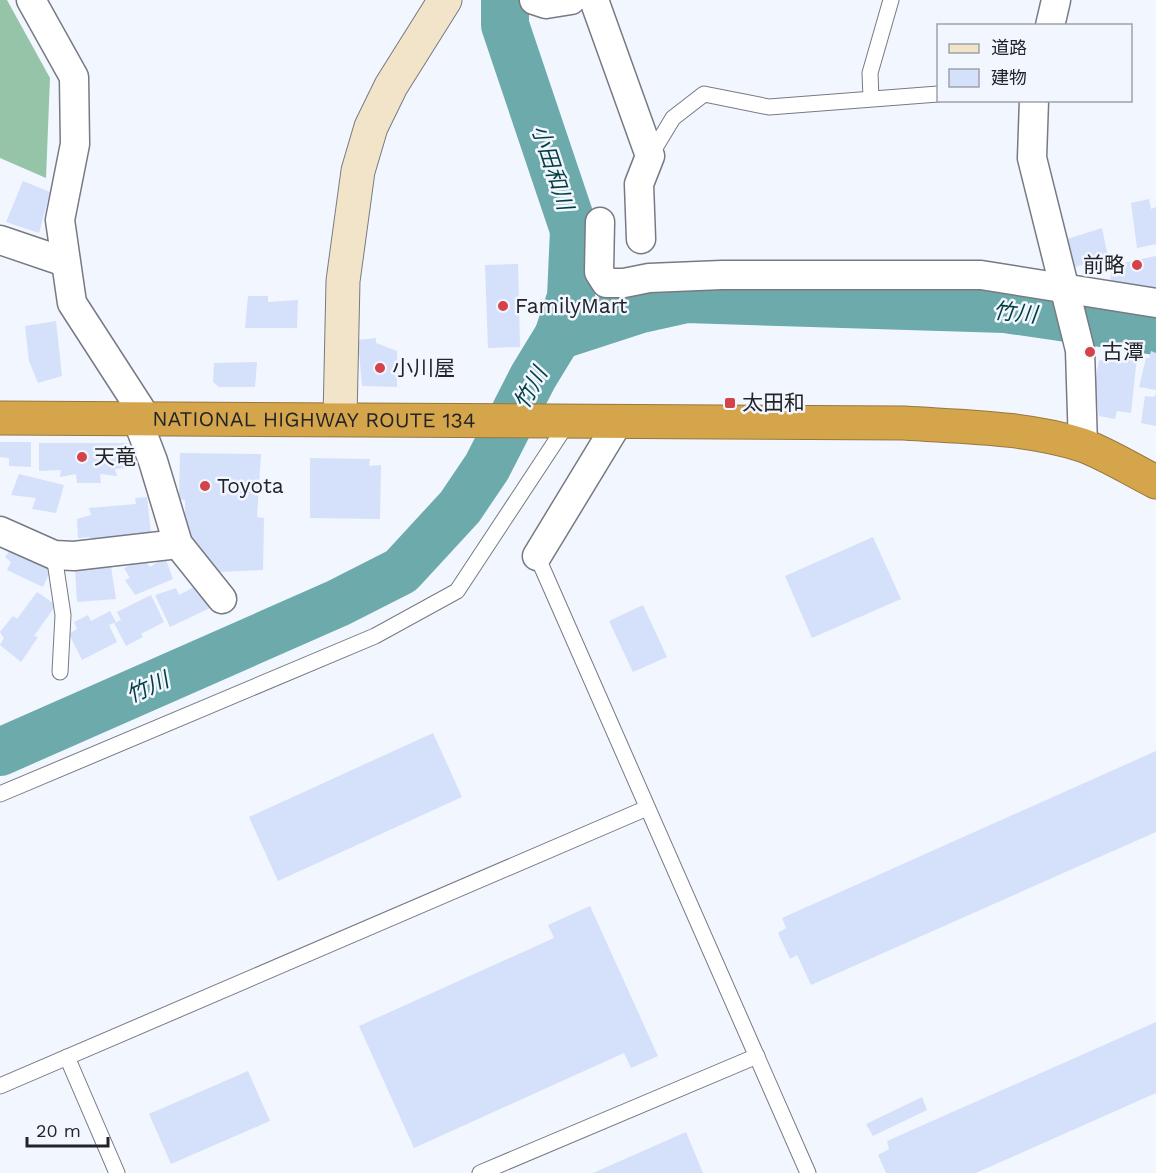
<svg xmlns="http://www.w3.org/2000/svg" width="1156" height="1173" font-family="'Work Sans','Noto Sans JP',sans-serif">
	<style>
		.forest { fill: #96c4a8 }
		.lines { fill: none; stroke-linecap: round; stroke-linejoin: round }
		.river { stroke: #6daaab; stroke-width: 48 }
		.building { fill: #d5e0fa }
		.lane-casing { stroke: #777a82; stroke-width: 17 }
		.street-casing { stroke: #777a82; stroke-width: 31 }
		.secondary-casing { stroke: #777a82; stroke-width: 35 }
		.highway-casing { stroke: #96783e; stroke-width: 35 }
		.lane { stroke: #fff; stroke-width: 15 }
		.street { stroke: #fff; stroke-width: 28 }
		.secondary { stroke: #f2e4c9; stroke-width: 33 }
		.highway { stroke: #d4a54b; stroke-width: 33 }
		.poi-dot { fill: #d34349; stroke: #f2f6ff; stroke-width: 2 }
		.labels { text-anchor: middle; stroke-width: 5; stroke-linejoin: round; paint-order: stroke }
		.poi-label { font-size: 21px; fill: #232427; stroke: #f2f6ff; text-anchor: start }
		.street-label { font-size: 21px; fill: #232427; stroke: #f2f6ff }
		.water-label { font-size: 22px; font-style: italic; fill: #013e3f; stroke: #f2f6ff }
	</style>
	<rect width="100%" height="100%" fill="#f2f6ff"/>
	<polygon class="forest" points="0,0 7,0 50,78 46,178 0,158"/>
	<g class="lines">
		<g class="river">
			<polyline points="558,336 641,309 686,299 1005,309 1156,331"/>
			<polyline points="0,752 338,603 401,571 460,507 487,467 533,377 558,336 571,297 574,230 505,25 505,0"/>
		</g>
	</g>
	<g class="building">
		<polygon points="23,181 50,192 39,233 6,222"/>
		<polygon points="1149,199 1151,209 1156,207 1156,244 1137,248 1131,203"/>
		<polygon points="1102,228 1108,257 1075,267 1067,239"/>
		<polygon points="1156,256 1156,292 1110,282 1112,265"/>
		<polygon points="518,264 520,347 488,348 485,265"/>
		<polygon points="248,296 268,296 268,302 298,300 297,328 245,328"/>
		<polygon points="56,321 62,376 38,383 29,361 25,326"/>
		<polygon points="376,338 376,343 397,351 397,387 362,386 358,340"/>
		<polygon points="1151,351 1156,353 1156,390 1139,387 1146,358 1149,358"/>
		<polygon points="1127,356 1137,357 1131,413 1117,411 1115,419 1099,416 1095,384 1099,360 1126,363"/>
		<polygon points="257,362 255,387 219,387 213,382 214,363"/>
		<polygon points="1156,394 1156,426 1141,423 1145,396 1154,397"/>
		<polygon points="0,442 31,442 31,467 9,466 9,458 0,457"/>
		<polygon points="39,443 127,443 126,468 115,469 117,476 100,474 101,483 77,483 76,474 60,477 61,470 39,471"/>
		<polygon points="180,453 261,454 257,517 264,518 263,570 218,572 200,551 185,526 185,500 179,499"/>
		<polygon points="310,458 370,459 369,466 381,465 380,519 310,518"/>
		<polygon points="19,474 64,485 56,513 32,509 36,498 11,495"/>
		<polygon points="147,497 151,534 92,543 90,537 78,538 77,519 91,515 89,508 136,504 135,498"/>
		<polygon points="873,537 901,599 812,638 785,576"/>
		<polygon points="11,549 52,567 43,587 7,570 11,562 5,557"/>
		<polygon points="165,557 173,579 135,595 125,580 130,578 124,568 144,559 150,567"/>
		<polygon points="111,567 116,599 77,602 75,569"/>
		<polygon points="196,586 212,607 170,627 155,595 176,588 179,595"/>
		<polygon points="37,592 56,605 34,636 38,637 21,662 0,645 4,638 0,632 13,616 17,619"/>
		<polygon points="151,595 164,622 141,634 143,637 126,646 114,623 121,620 117,612"/>
		<polygon points="643,605 667,657 633,672 609,621"/>
		<polygon points="110,611 116,622 109,625 117,642 82,660 69,634 77,629 74,622 88,615 91,621"/>
		<polygon points="433,733 462,797 278,881 249,817"/>
		<polygon points="1156,751 1156,832 811,985 797,955 790,959 778,933 786,928 782,918"/>
		<polygon points="590,906 658,1056 631,1068 624,1053 414,1148 359,1026 554,938 548,925"/>
		<polygon points="1156,1022 1156,1093 976,1173 886,1173 878,1155 889,1149 887,1141"/>
		<polygon points="248,1071 270,1121 171,1164 149,1114"/>
		<polygon points="922,1097 927,1110 873,1136 866,1124"/>
		<polygon points="686,1132 703,1173 593,1173"/>
	</g>
	<g class="lines">
		<defs>
			<g id="lane">
				<polyline points="871,98 870,73 891,0"/>
				<polyline points="650,156 673,118 704,94 769,107 938,94"/>
				<polyline points="54,555 63,615 60,672"/>
				<polyline points="537,556 808,1173"/>
				<polyline points="0,794 375,636 457,591 569,421"/>
				<polyline points="67,1057 117,1173"/>
				<polyline points="0,1086 647,808"/>
				<polyline points="480,1173 757,1056"/>
			</g>
			<g id="street">
				<polyline points="31,0 74,77 75,144 60,220 72,303 147,419"/>
				<polyline points="534,0 546,4 571,0"/>
				<polyline points="594,0 650,156 639,184 641,239"/>
				<polyline points="1050,26 1056,0"/>
				<polyline points="1034,100 1032,158 1080,350 1083,446"/>
				<polyline points="600,222 599,272 606,283 624,283 649,278 722,275 981,275 1156,303"/>
				<polyline points="0,240 65,262"/>
				<polyline points="137,419 153,461 178,544 222,599"/>
				<polyline points="0,531 54,555 74,556 178,544"/>
				<polyline points="537,556 619,421"/>
			</g>
			<polyline id="secondary" points="340,418 343,281 358,171 371,127 391,86 445,0"/>
			<g id="highway">
				<path id="s1" d="M0,418l904,5c59,4 121,4 178,22 25,9 50,25 74,37"/>
			</g>
		</defs>
		<use href="#lane" class="lane-casing"/>
		<use href="#street" class="street-casing"/>
		<use href="#secondary" class="secondary-casing"/>
		<use href="#highway" class="highway-casing"/>
		<use href="#lane" class="lane"/>
		<use href="#street" class="street"/>
		<use href="#secondary" class="secondary"/>
		<use href="#highway" class="highway"/>
	</g>
	<g class="poi-dot">
		<circle cx="1137" cy="265" r="6"/>
		<circle cx="503" cy="306" r="6"/>
		<circle cx="1090" cy="352" r="6"/>
		<circle cx="380" cy="368" r="6"/>
		<rect x="724" y="397" width="12" height="12" rx="3"/>
		<circle cx="82" cy="457" r="6"/>
		<circle cx="205" cy="486" r="6"/>
	</g>
	<g class="labels">
		<g class="poi-label">
			<text x="1125" y="272" text-anchor="end">前略</text>
			<text x="515" y="313">FamilyMart</text>
			<text x="1102" y="359">古潭</text>
			<text x="392" y="375">小川屋</text>
			<text x="742" y="410">太田和</text>
			<text x="94" y="464">天竜</text>
			<text x="217" y="493">Toyota</text>
		</g>
		<g class="street-label">
			<text dy="7" stroke="none"><textPath href="#s1" startOffset="314">NATIONAL HIGHWAY ROUTE 134</textPath></text>
		</g>
		<g class="water-label">
			<text transform="translate(553 167) rotate(72)" y="8">小田和川</text>
			<text transform="translate(1015 312) rotate(6)" y="8">竹川</text>
			<text transform="translate(530 388) rotate(-61)" y="8">竹川</text>
			<text transform="translate(147 687) rotate(-24)" y="8">竹川</text>
		</g>
	</g>
	<rect x="937" y="24" width="195" height="78" fill="#f2f6ff" stroke="#9fa2a9" stroke-width="1.5"/>
	<rect x="949" y="44" width="30" height="9" fill="#f2e4c9" stroke="#9fa2a9" stroke-width="1.5"/>
	<text x="991" y="54" font-size="18" fill="#232427">道路</text>
	<rect x="949" y="69" width="30" height="18" fill="#d5e0fa" stroke="#9fa2a9" stroke-width="1.5"/>
	<text x="991" y="84" font-size="18" fill="#232427">建物</text>
	<path d="M27 1137v9h81v-9" fill="none" stroke="#232427" stroke-width="3"/>
	<text x="36" y="1137" font-size="18" fill="#232427" stroke="#f2f6ff" stroke-width="4.5" paint-order="stroke">20 m</text>
</svg>
